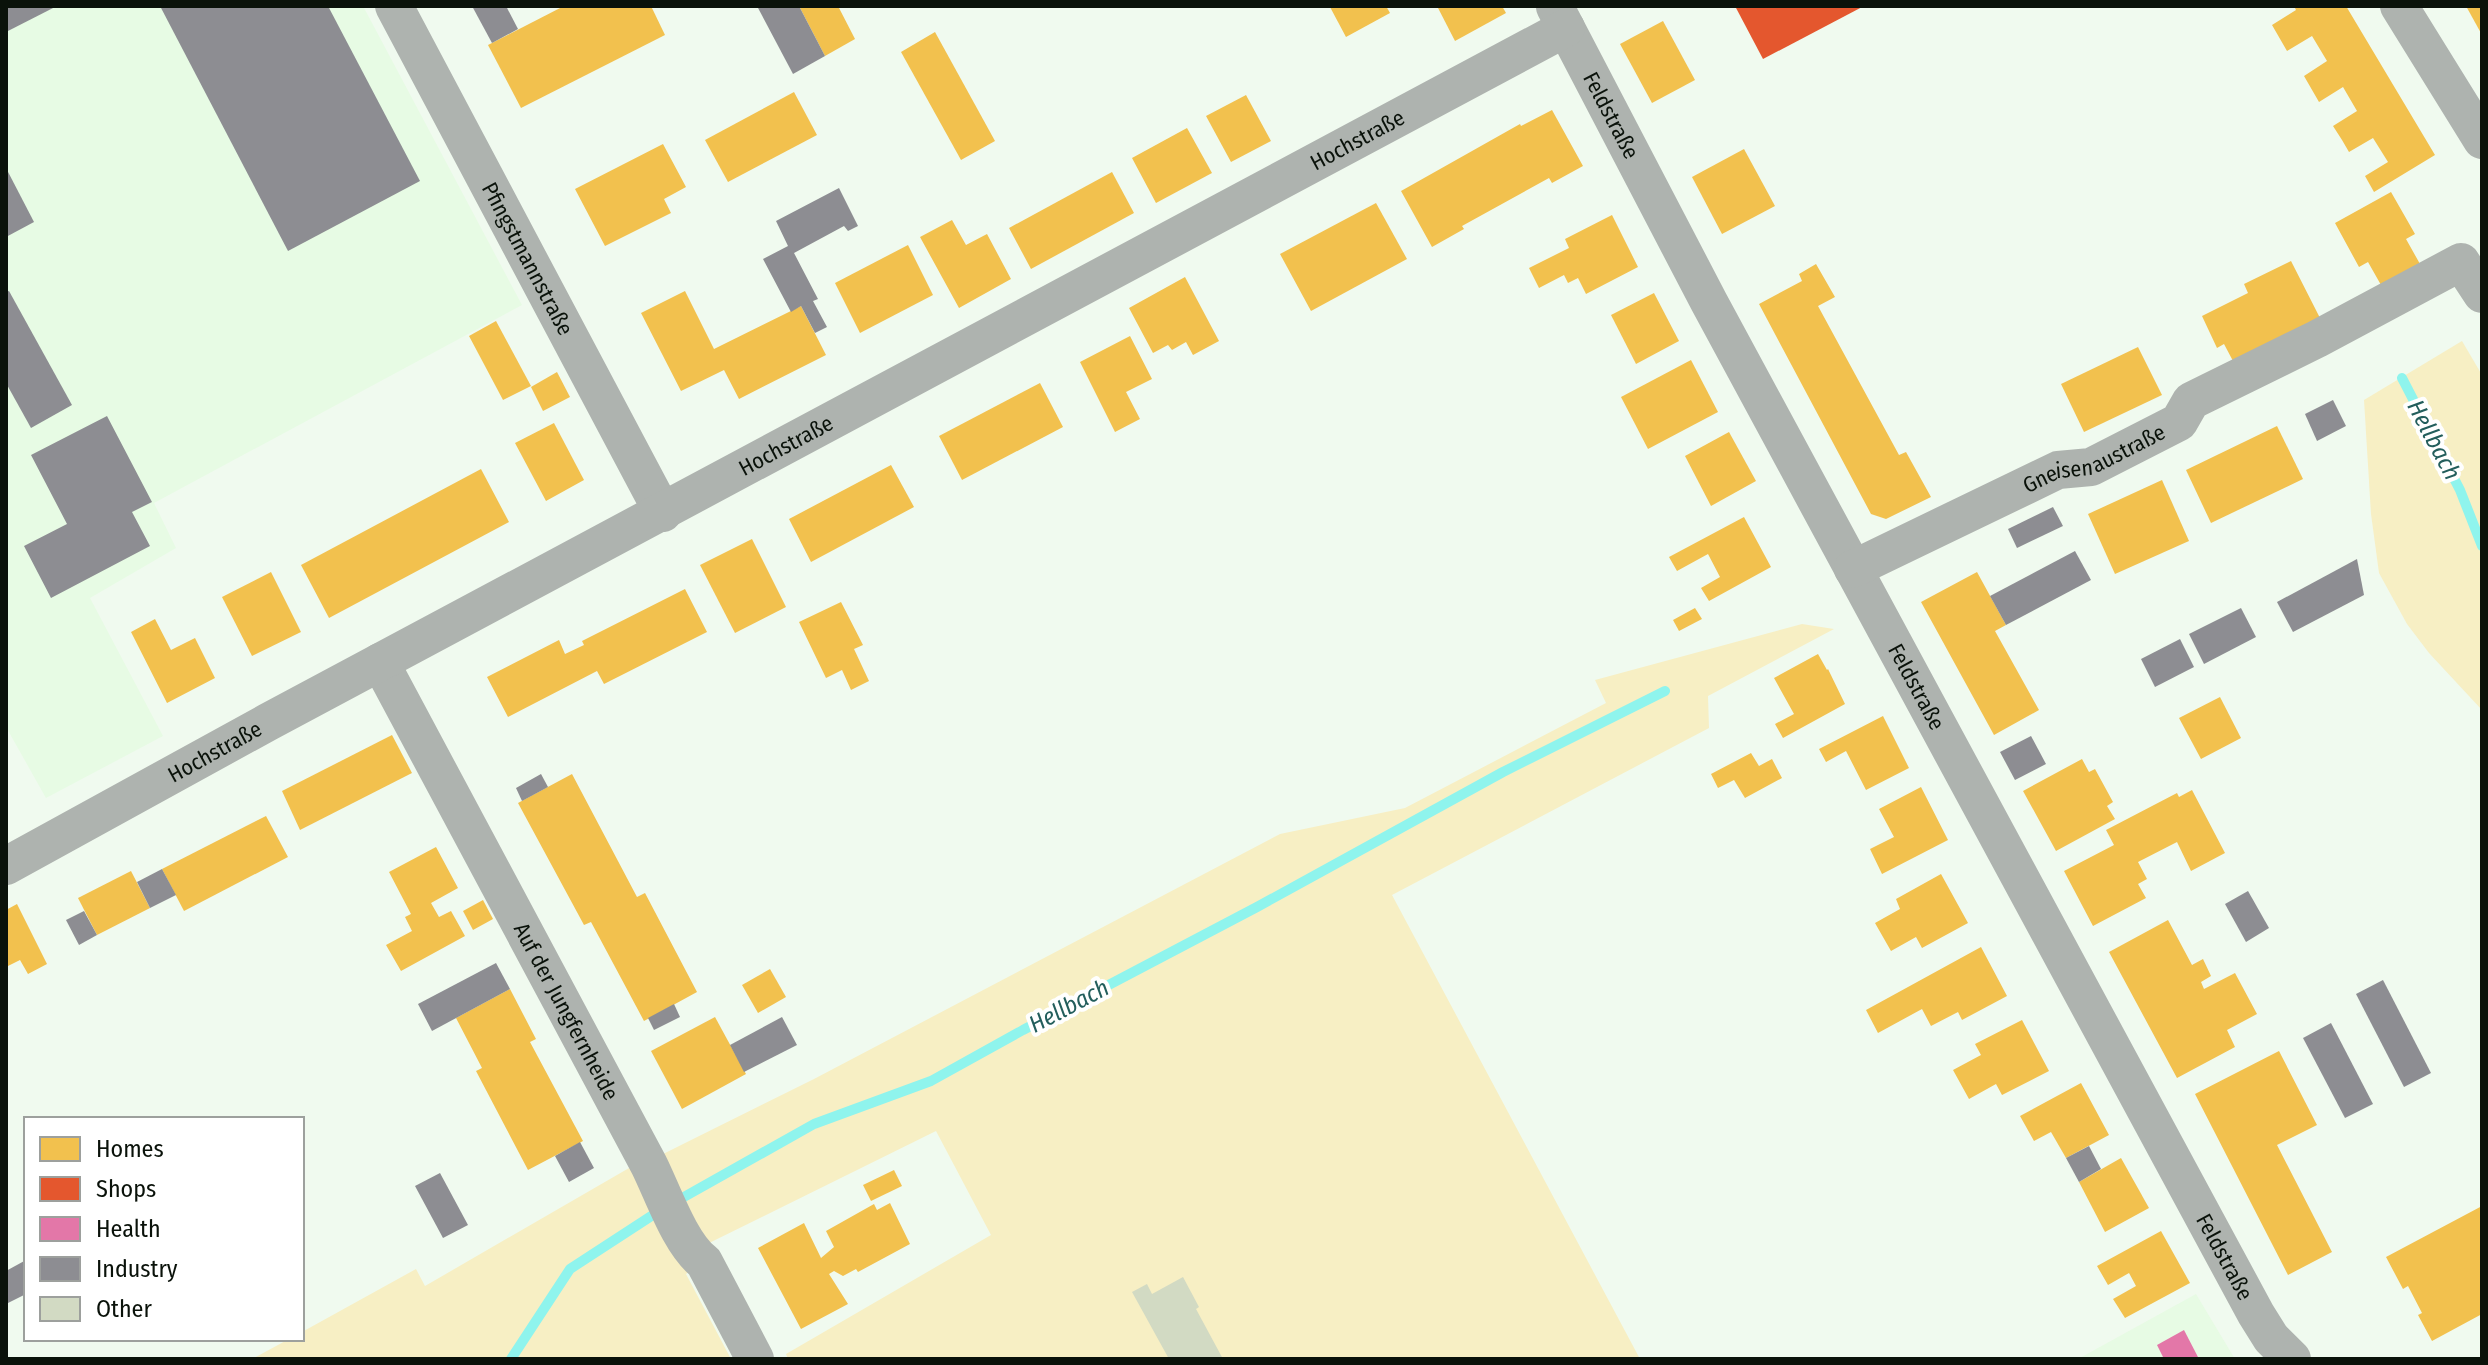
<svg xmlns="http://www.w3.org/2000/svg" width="2488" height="1365" font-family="'Fira Sans Condensed',sans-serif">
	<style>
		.built { fill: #e7fbe4 }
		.green { fill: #f7efc4 }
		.homes { fill: #f2c14e }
		.shops { fill: #e4572e }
		.health { fill: #e377a8 }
		.industry { fill: #8d8d92 }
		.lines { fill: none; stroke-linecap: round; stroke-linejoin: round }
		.stream { stroke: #8ff4ed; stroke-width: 10 }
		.building { fill: #d2dac3 }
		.minor { stroke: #aeb3af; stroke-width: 38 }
		.labels { text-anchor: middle; stroke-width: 8; stroke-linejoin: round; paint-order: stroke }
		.street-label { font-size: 22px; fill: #0a120a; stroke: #fff }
		.water-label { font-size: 24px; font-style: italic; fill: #235e5c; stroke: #fff }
	</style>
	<rect width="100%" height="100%" fill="#f0faef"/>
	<g class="built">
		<polygon points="6,6 363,6 522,305 154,503 176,548 90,598 163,736 46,798 6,727"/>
		<polygon points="2196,1294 2235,1359 2078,1359"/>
	</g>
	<g class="green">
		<polygon points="2462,341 2482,375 2482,710 2429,653 2407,624 2379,573 2371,514 2364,400"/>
		<polygon points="1802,624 1834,629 1708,696 1709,728 1392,895 1640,1359 788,1359 786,1354 991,1235 936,1131 701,1247 655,1158 814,1079 1280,834 1405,808 1606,703 1595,680"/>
		<polygon points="636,1164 691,1270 686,1274 731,1359 252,1359 289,1339 302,1339 302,1332 416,1269 425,1286"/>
	</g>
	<g class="homes">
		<polygon points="564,6 651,6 665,35 521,108 488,45"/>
		<polygon points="799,6 838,6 855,39 825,56"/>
		<polygon points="1332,6 1386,6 1390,13 1346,37 1330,7"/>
		<polygon points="1437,6 1502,6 1506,13 1455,41"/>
		<polygon points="2294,6 2346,6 2435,155 2374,192 2365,176 2388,162 2373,138 2349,152 2342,140 2333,126 2357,111 2343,87 2319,102 2304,76 2327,61 2312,36 2287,51 2272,25 2296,10"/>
		<polygon points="2466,6 2482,6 2482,35"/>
		<polygon points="1663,21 1695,80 1652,103 1620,44"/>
		<polygon points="935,32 995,141 961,160 901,52"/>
		<polygon points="794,92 817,135 728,182 705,140"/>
		<polygon points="1246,95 1271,141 1231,162 1206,116"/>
		<polygon points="1552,110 1583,166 1552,183 1549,178 1462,226 1464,229 1432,247 1401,191 1520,124 1521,126"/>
		<polygon points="1187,128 1212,173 1156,203 1132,158"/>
		<polygon points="663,144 686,187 664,199 671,213 605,246 575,189"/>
		<polygon points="1744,149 1775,206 1722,234 1692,177"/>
		<polygon points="1112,172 1134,213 1031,269 1009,228"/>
		<polygon points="2391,192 2415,234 2406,239 2420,264 2381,285 2368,262 2359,267 2335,223"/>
		<polygon points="1376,203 1407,259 1311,311 1280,254"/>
		<polygon points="1612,215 1638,267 1586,294 1578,278 1568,283 1564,275 1539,288 1529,268 1569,248 1565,239"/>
		<polygon points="952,220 966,245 987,234 1011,279 959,308 920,237"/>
		<polygon points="908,245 933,295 860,333 835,283"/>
		<polygon points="2291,261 2320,318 2233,361 2224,344 2217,348 2202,316 2248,293 2244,284"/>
		<polygon points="1816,264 1835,297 1818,306 1899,455 1906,452 1931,497 1886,519 1871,514 1759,304 1802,281 1799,274"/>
		<polygon points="1185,277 1219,341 1193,355 1186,342 1172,350 1168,345 1153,353 1129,308"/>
		<polygon points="685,291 714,349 801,306 826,355 739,399 724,370 681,391 641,313"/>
		<polygon points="1654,293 1679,341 1636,364 1611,315"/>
		<polygon points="496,321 531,386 503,400 469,336"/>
		<polygon points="1130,336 1152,379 1126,392 1140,419 1115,432 1080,362"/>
		<polygon points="2138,347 2162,395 2084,432 2061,384"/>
		<polygon points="1691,360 1718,412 1648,449 1621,397"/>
		<polygon points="557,372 570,397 543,411 531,387"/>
		<polygon points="1040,383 1063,427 962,480 939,436"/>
		<polygon points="554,423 584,480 546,501 515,443"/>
		<polygon points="2277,426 2303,479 2211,523 2186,470"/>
		<polygon points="1729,432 1756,481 1711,506 1685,456"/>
		<polygon points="891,465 914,507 811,562 789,519"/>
		<polygon points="481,469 509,522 329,618 301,565"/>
		<polygon points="2162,480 2189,541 2115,574 2088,514"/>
		<polygon points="1744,517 1771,567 1709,601 1701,588 1720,577 1708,554 1677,571 1669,557"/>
		<polygon points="752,539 786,607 735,633 700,565"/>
		<polygon points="271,572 301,632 252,656 222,597"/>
		<polygon points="1977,572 2006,625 1995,631 2039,710 1994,735 1921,602"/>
		<polygon points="685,589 707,632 604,684 597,671 508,717 487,677 559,640 565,654 584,645 582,641"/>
		<polygon points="841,602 863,645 854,649 869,681 851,690 842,670 826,678 799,622"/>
		<polygon points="1695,608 1702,619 1679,631 1673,620"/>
		<polygon points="155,619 171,650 195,638 215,678 167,703 131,632"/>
		<polygon points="1818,654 1827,670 1828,669 1845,704 1783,738 1775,724 1794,714 1774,678"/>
		<polygon points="2220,697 2241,738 2201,759 2179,718"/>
		<polygon points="1883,716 1909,768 1866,790 1846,751 1826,762 1819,749"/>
		<polygon points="392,735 412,773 300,830 282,791"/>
		<polygon points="1751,753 1759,766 1772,759 1782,778 1745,798 1734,780 1718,788 1711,774"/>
		<polygon points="2082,759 2089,772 2095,769 2113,802 2107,806 2115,819 2056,851 2023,791"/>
		<polygon points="572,774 637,897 645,893 697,992 644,1021 591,922 584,925 518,803"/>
		<polygon points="1921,787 1948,840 1882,874 1870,849 1894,837 1879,809"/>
		<polygon points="2192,790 2225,853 2191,871 2177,842 2138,862 2147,879 2138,884 2146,898 2093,926 2064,871 2114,845 2106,830 2177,793 2179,797"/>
		<polygon points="266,816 288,857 184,911 162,869"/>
		<polygon points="436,847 458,888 431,903 439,917 451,911 465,936 401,971 386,945 412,931 405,917 411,914 389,872"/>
		<polygon points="131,871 150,908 97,935 78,898"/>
		<polygon points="1941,874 1968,923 1922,948 1916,937 1891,951 1875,923 1900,909 1896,899"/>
		<polygon points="483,900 493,919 473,930 463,911"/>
		<polygon points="17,904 47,964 28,974 20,960 6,967 6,910"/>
		<polygon points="2168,920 2192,965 2203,959 2211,976 2201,982 2204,989 2235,973 2257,1014 2227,1030 2235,1047 2177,1078 2109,952"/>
		<polygon points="1981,947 2007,996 1962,1020 1958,1012 1931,1026 1922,1009 1878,1033 1866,1010"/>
		<polygon points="770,969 786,997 758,1013 742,985"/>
		<polygon points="510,989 536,1039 530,1042 583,1141 528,1170 476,1071 482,1068 456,1018"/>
		<polygon points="715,1017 746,1074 682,1109 651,1051"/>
		<polygon points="2022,1020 2049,1071 2002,1095 1996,1084 1969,1099 1953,1070 1981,1055 1975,1044"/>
		<polygon points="2279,1051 2317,1125 2277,1145 2332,1252 2288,1275 2195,1094"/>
		<polygon points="2081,1083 2109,1135 2066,1158 2051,1132 2034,1141 2020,1116"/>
		<polygon points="2121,1158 2149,1208 2105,1232 2079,1182"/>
		<polygon points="894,1170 902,1186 871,1201 863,1185"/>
		<polygon points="890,1203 910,1244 858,1272 856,1269 843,1276 834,1271 829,1274 848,1304 801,1329 758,1248 804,1223 821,1258 834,1247 826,1231 874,1204 877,1210"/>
		<polygon points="2482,1206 2482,1314 2432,1341 2418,1315 2422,1313 2408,1286 2403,1289 2386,1257"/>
		<polygon points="2161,1231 2190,1283 2125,1318 2113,1299 2136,1286 2129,1273 2108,1285 2097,1266"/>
	</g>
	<polygon class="shops" points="1735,6 1864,6 1763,59"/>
	<polygon class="health" points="2184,1330 2199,1359 2164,1359 2157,1345"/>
	<g class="industry">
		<polygon points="6,6 57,6 6,32"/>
		<polygon points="160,6 328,6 420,181 288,251"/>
		<polygon points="472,6 506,6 518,29 492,43"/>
		<polygon points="757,6 799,6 825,56 793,74"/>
		<polygon points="6,168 34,222 6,237"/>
		<polygon points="839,188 858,226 848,231 844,226 794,253 818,299 813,301 827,327 815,333 801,306 791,312 763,259 788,246 776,221"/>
		<polygon points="9,291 72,405 31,428 6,383 6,292"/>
		<polygon points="2333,400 2346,426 2317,441 2305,414"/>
		<polygon points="107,416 152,502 132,512 150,546 51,598 24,546 67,524 31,455"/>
		<polygon points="2053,507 2063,526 2017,548 2008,529"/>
		<polygon points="2075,551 2091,580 2006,625 1990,596"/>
		<polygon points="2357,559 2364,595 2293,632 2277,602"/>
		<polygon points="2241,608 2256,637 2204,664 2189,634"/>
		<polygon points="2180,639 2194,667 2155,687 2141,659"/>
		<polygon points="2031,736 2046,764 2015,780 2000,752"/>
		<polygon points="541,774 548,787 522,801 516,788"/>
		<polygon points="162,869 176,895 150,908 137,882"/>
		<polygon points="2248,891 2269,928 2246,942 2225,904"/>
		<polygon points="84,911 97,935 79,945 66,920"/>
		<polygon points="496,963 510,989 432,1031 418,1004"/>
		<polygon points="2383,980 2431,1073 2404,1087 2356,994"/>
		<polygon points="674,1004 680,1017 654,1030 648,1018"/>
		<polygon points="782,1017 797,1045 744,1072 730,1045"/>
		<polygon points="2331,1023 2373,1104 2345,1118 2303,1038"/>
		<polygon points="580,1142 594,1168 569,1182 555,1156"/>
		<polygon points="2089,1146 2101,1169 2079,1182 2066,1158"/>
		<polygon points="440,1173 468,1225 443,1238 415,1186"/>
		<polygon points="26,1260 26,1294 6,1304 6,1271"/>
	</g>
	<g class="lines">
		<g class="stream">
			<polyline points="2402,378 2460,490 2482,546"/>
			<polyline points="511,1359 570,1269 659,1211 814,1124 931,1081 1023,1030 1257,907 1503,772 1665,691"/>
		</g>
	</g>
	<polygon class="building" points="1183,1277 1199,1307 1196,1309 1223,1359 1169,1359 1132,1292 1147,1284 1152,1294"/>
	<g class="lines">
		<g class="minor">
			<path id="s1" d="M394,6l269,507"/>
			<polyline points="2399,6 2482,140"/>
			<path id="s2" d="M1555,7l154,295 547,1012 15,24 21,21"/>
			<path id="s3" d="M1853,569l205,-99 33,-3 88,-45 12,-21 126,-62 144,-77 21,32"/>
			<path id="s4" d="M380,662l269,503c14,28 31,79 55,97l51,97"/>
			<path id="s5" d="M6,866l262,-144 1298,-694"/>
		</g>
	</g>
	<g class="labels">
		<g class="street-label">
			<text dy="8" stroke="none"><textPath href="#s2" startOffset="122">Feldstraße</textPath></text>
			<text dy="8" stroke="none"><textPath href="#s5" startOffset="1534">Hochstraße</textPath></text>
			<text dy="8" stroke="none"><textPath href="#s1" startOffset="286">Pfingstmannstraße</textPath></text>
			<text dy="8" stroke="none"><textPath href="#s5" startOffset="886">Hochstraße</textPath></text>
			<text dy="8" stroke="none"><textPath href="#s3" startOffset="266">Gneisenaustraße</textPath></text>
			<text dy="8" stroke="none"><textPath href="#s2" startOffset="770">Feldstraße</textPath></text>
			<text dy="8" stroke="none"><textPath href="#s5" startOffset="238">Hochstraße</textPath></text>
			<text dy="8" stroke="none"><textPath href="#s4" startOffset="396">Auf der Jungfernheide</textPath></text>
			<text dy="8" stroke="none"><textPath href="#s2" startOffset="1418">Feldstraße</textPath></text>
		</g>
		<g class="water-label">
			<text transform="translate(2434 440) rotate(62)" y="8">Hellbach</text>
			<text transform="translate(1069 1006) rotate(-28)" y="8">Hellbach</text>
		</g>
	</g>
	<rect width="2488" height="1365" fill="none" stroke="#0a120a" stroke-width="16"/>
	<rect x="24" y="1117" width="280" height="224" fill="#ffffff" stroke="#9da09d" stroke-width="2"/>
	<rect x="40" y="1137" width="40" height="24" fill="#f2c14e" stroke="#9da09d" stroke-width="2"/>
	<text x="96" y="1157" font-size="24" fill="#0a120a">Homes</text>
	<rect x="40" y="1177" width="40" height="24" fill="#e4572e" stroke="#9da09d" stroke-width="2"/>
	<text x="96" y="1197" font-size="24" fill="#0a120a">Shops</text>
	<rect x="40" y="1217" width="40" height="24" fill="#e377a8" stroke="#9da09d" stroke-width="2"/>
	<text x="96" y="1237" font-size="24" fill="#0a120a">Health</text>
	<rect x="40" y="1257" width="40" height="24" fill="#8d8d92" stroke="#9da09d" stroke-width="2"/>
	<text x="96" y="1277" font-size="24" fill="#0a120a">Industry</text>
	<rect x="40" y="1297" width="40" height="24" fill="#d2dac3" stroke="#9da09d" stroke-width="2"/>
	<text x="96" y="1317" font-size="24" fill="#0a120a">Other</text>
</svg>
